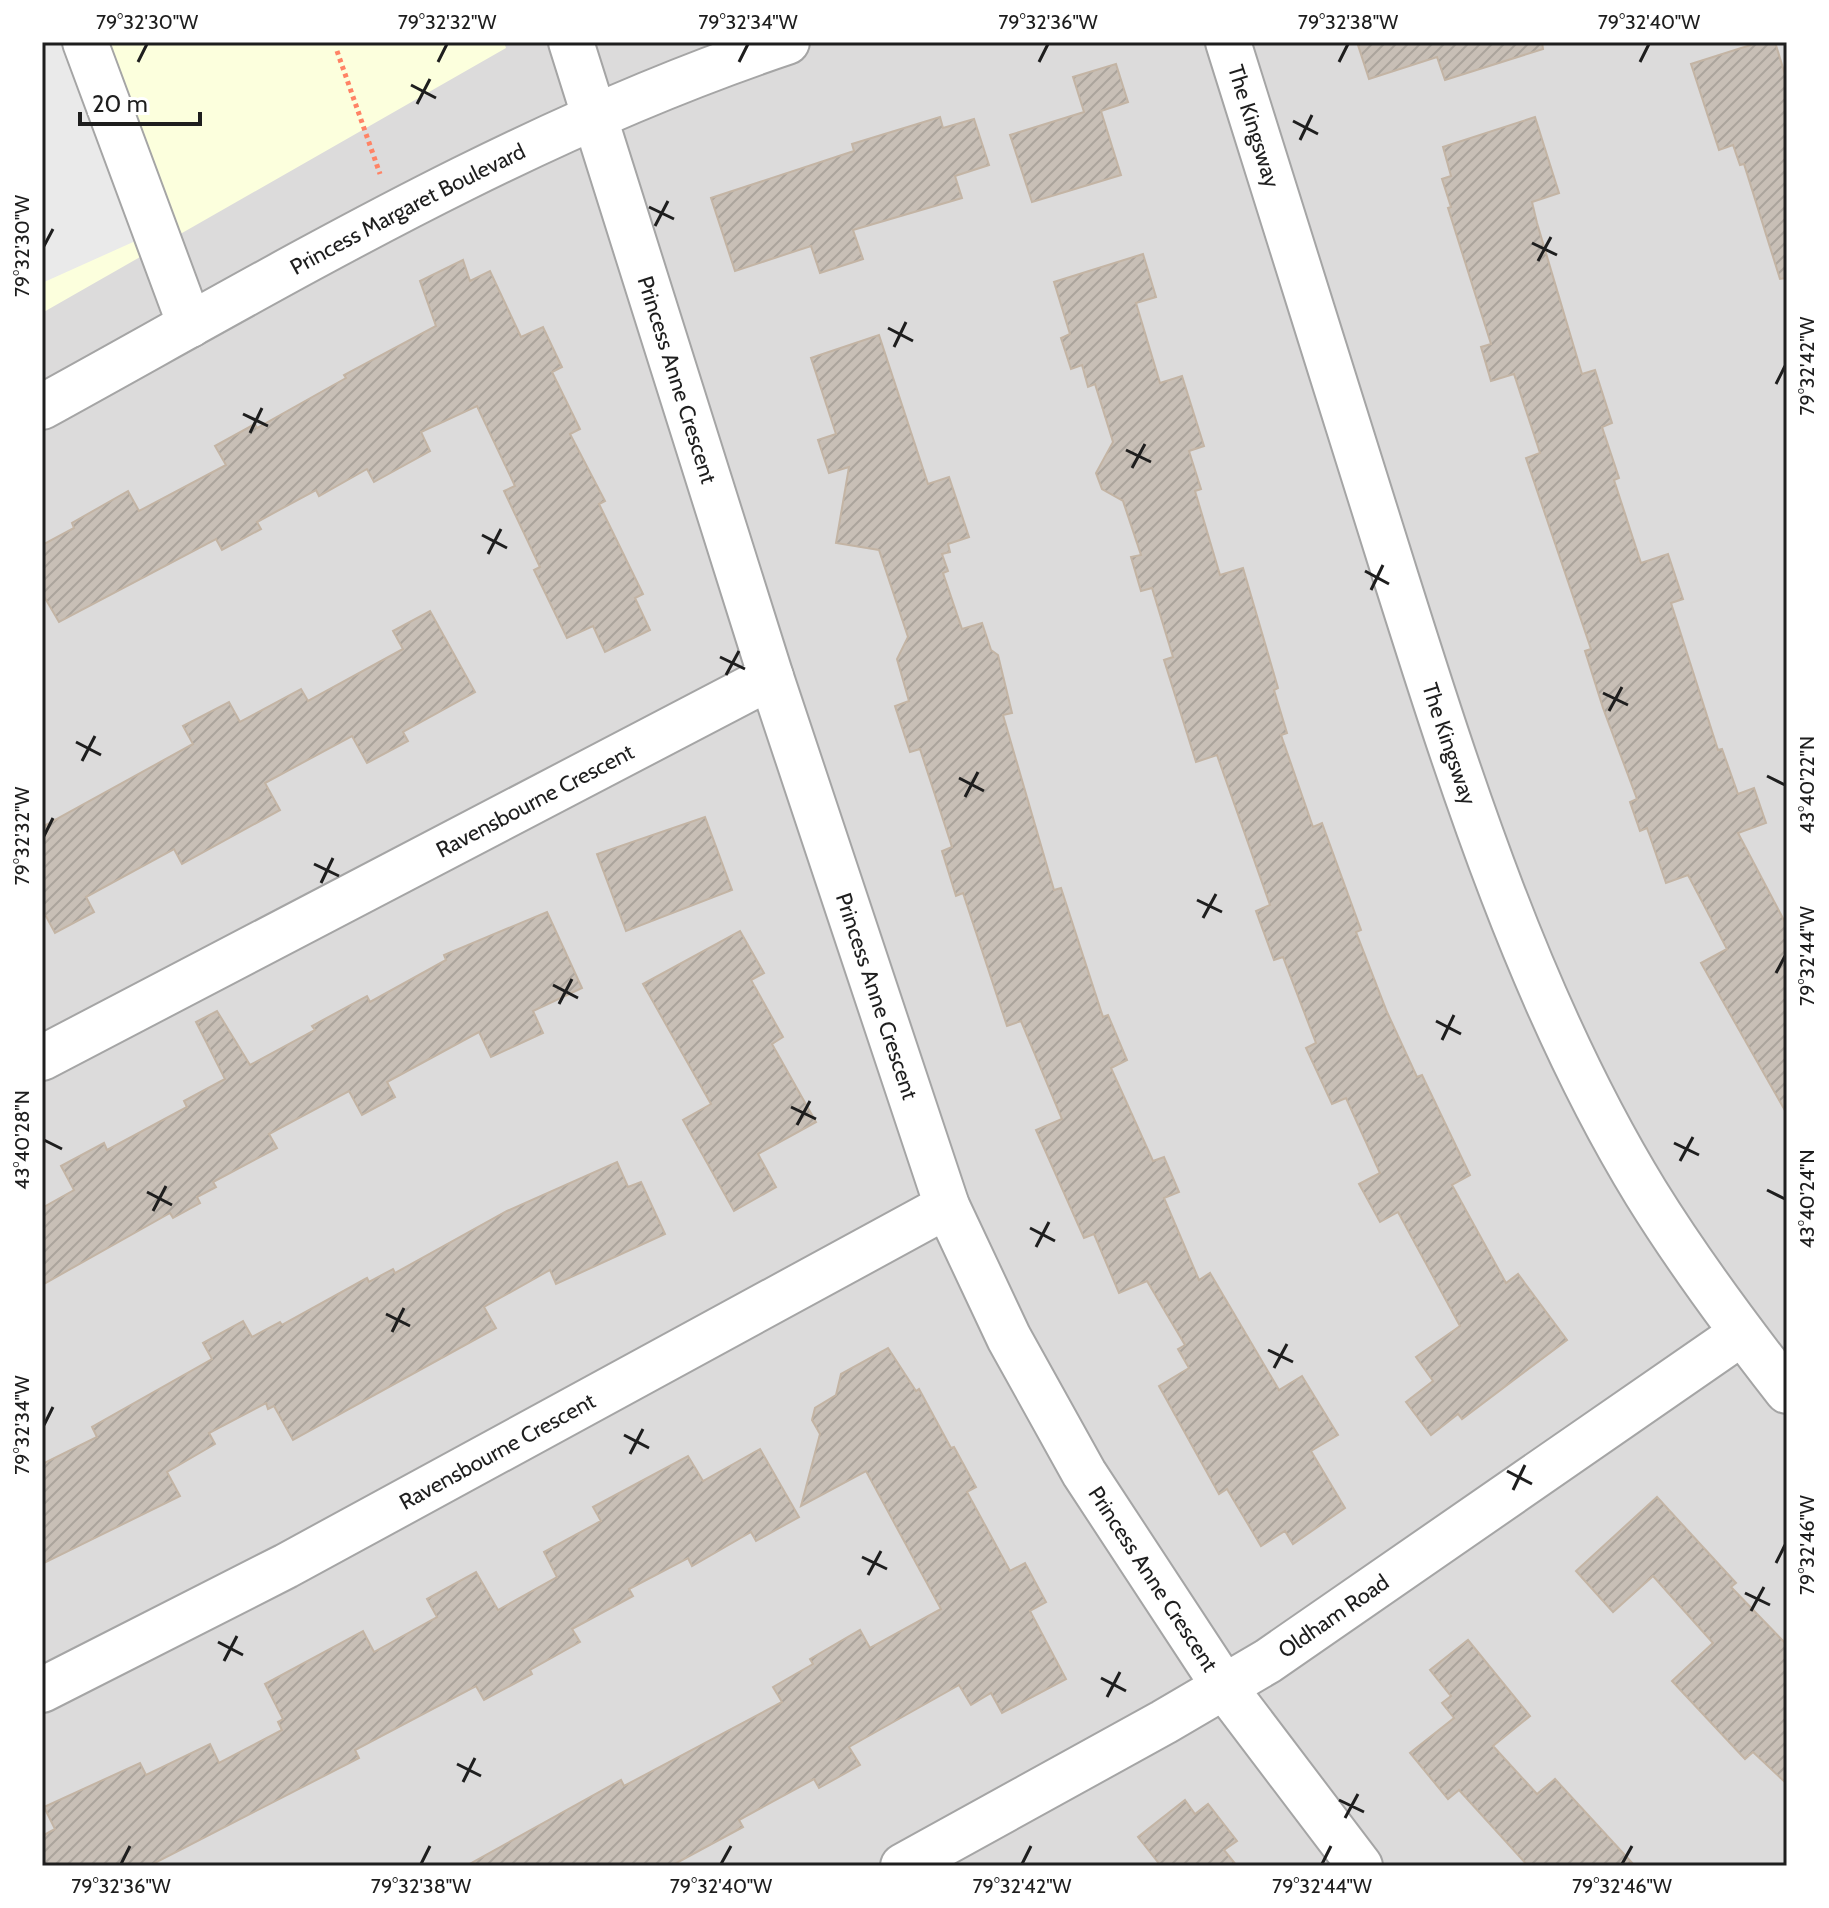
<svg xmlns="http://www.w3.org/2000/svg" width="1829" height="1908" font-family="Cabin,sans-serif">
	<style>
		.residential { fill: #dcdbdb }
		.education { fill: #fcffdd }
		.parking { fill: #eaeaea }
		.building { fill: url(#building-hatch); stroke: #c3b4a4; stroke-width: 2 }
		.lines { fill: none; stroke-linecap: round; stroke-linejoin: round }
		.minor-casing { stroke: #a5a5a5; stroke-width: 48 }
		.path { stroke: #ff8365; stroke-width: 5; stroke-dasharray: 4 4; stroke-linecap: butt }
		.minor { stroke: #fff; stroke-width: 44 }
		.ticks { fill: none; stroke: #1e1e1e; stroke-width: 3 }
		.labels { text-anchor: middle; stroke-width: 8; stroke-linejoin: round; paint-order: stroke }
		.street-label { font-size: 22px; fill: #1e1e1e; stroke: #fff }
		.neatline { fill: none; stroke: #1e1e1e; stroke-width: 3 }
		.ticks-label { font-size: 20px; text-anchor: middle; fill: #1e1e1e }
	</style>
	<defs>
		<pattern id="building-hatch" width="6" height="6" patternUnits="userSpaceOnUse" patternTransform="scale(2)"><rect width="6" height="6" fill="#c8bfb6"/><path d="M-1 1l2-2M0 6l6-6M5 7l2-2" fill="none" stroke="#aba49c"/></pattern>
	</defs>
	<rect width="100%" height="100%" fill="#f0ede3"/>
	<rect class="residential" x="42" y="42" width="1745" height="1824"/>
	<polygon class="education" points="42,42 504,42 506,48 42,313"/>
	<polygon class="parking" points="42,42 89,42 171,225 42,283"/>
	<g class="building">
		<polygon points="1357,42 1542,42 1543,49 1445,80 1437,57 1369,79"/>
		<polygon points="1760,42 1775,42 1787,81 1787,278 1780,279 1744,164 1740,165 1733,145 1719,150 1691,64"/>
		<polygon points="1116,64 1128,102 1101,111 1121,175 1032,202 1010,135 1084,112 1073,77"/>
		<polygon points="940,117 943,128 974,119 989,165 955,176 962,198 853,230 863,259 820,273 811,246 735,271 711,198 854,151 852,144"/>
		<polygon points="1535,117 1559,193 1532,202 1537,223 1582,374 1595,370 1612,423 1602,427 1619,478 1614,480 1641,563 1668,554 1683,599 1671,603 1718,750 1722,749 1738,794 1754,788 1766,823 1738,833 1787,926 1787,1114 1701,963 1727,949 1688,875 1666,883 1647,828 1640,831 1630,802 1637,799 1603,708 1585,651 1591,649 1526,458 1540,453 1514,374 1491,381 1481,347 1491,344 1448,208 1451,207 1442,179 1451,176 1443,147"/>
		<polygon points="1143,254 1156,297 1136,303 1160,383 1182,376 1204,446 1189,451 1201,489 1195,491 1220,575 1243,568 1278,688 1274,690 1287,733 1281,735 1313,827 1322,823 1361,930 1356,932 1387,1012 1417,1077 1422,1075 1470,1175 1452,1185 1506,1283 1518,1274 1567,1340 1462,1419 1458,1414 1431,1435 1406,1402 1433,1381 1416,1357 1460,1326 1398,1212 1380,1222 1359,1184 1380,1173 1346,1098 1332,1104 1306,1048 1316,1043 1283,957 1274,960 1256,911 1270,905 1217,755 1196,762 1164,660 1173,657 1152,588 1141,591 1131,557 1141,555 1123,501 1102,489 1096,473 1113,442 1095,384 1088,387 1082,365 1071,369 1061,338 1070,334 1054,282"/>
		<polygon points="463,260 470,281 490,271 521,337 543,327 562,367 552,372 580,429 570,434 605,501 599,504 643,594 635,598 650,630 605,652 593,626 567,638 534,570 540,567 504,491 515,486 477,406 421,432 430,451 374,482 367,469 319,496 316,490 257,522 261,529 222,550 216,539 59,622 42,593 42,545 74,528 72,523 128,491 139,511 226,465 215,446 255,424 257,428 346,378 344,375 436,326 420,281"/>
		<polygon points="879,335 928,484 949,477 969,537 948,544 950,552 942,554 948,571 943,573 962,629 982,623 991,650 998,655 1012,713 1003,715 1054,890 1061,888 1103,1017 1108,1015 1127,1060 1111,1068 1153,1161 1164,1157 1179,1192 1164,1198 1199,1280 1210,1273 1279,1390 1302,1376 1338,1435 1311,1451 1345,1508 1293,1544 1285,1531 1261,1546 1227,1489 1219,1494 1159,1386 1189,1368 1178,1349 1185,1345 1147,1281 1119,1293 1094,1234 1084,1238 1036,1130 1062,1119 1021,1021 1007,1026 963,893 956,896 942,851 952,847 920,749 910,752 895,706 909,701 897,659 908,637 879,550 836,543 849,467 829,473 818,440 836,434 811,358"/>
		<polygon points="430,611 475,692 403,732 408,741 367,763 352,736 265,783 280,810 182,864 174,849 86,897 94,912 55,933 42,909 42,827 193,744 183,726 229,702 240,722 301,689 308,701 403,649 393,631"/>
		<polygon points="705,817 732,890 626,931 597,854"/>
		<polygon points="547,912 582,988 533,1011 543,1033 491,1057 479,1032 387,1082 395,1097 362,1115 349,1091 269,1134 277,1148 213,1182 216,1187 197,1197 200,1203 173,1218 170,1213 42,1285 42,1208 74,1190 61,1166 104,1143 107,1150 187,1107 184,1101 225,1079 196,1022 217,1011 250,1065 315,1030 312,1026 367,996 370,1002 446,960 444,955"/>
		<polygon points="740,931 764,973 751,980 783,1037 772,1044 816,1122 758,1154 776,1187 734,1211 683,1120 711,1104 643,984"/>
		<polygon points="617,1162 628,1187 641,1182 665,1234 556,1284 550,1270 484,1307 496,1328 293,1440 274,1406 268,1409 266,1403 209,1433 215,1444 167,1472 180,1496 42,1564 42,1464 97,1437 92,1427 212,1359 203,1343 243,1321 252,1337 280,1322 282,1325 367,1278 369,1282 393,1269 395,1273 507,1211"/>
		<polygon points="888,1348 916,1391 919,1389 951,1448 954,1447 976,1487 967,1492 1010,1571 1025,1563 1046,1602 1030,1611 1066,1679 1002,1713 991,1693 971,1705 959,1685 849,1747 860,1765 819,1788 814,1779 739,1820 743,1827 671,1866 466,1866 621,1780 624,1786 782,1702 773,1687 813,1664 810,1659 860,1630 870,1648 941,1609 866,1471 801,1506 820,1434 812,1420 815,1408 836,1395 841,1374"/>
		<polygon points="760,1449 799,1517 756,1541 751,1532 692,1566 688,1558 629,1589 633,1596 572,1629 580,1642 530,1670 532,1674 484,1700 476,1686 355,1750 359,1758 149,1866 42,1866 42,1836 55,1829 44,1807 140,1763 146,1775 210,1744 219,1763 282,1730 278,1722 283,1719 265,1684 363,1631 374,1652 437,1617 427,1599 476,1572 498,1610 557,1577 544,1552 601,1521 593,1507 688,1456 703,1481"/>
		<polygon points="1657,1497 1736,1583 1731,1587 1787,1645 1787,1784 1753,1752 1745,1759 1672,1681 1713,1643 1653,1576 1613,1612 1576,1571"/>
		<polygon points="1468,1640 1530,1716 1493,1746 1537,1794 1555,1779 1635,1866 1528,1866 1459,1790 1448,1799 1410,1753 1454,1718 1442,1703 1451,1696 1430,1670"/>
		<polygon points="1185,1800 1195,1814 1208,1804 1237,1841 1224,1850 1237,1866 1161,1866 1138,1837"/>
	</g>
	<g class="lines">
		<defs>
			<g id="minor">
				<polyline points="85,42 190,325"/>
				<path id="s1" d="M571,42l200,635 176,529 62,132 75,135 141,215 135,178"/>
				<path id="s2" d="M1228,42c56,179 112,357 168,536 65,206 136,429 250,615 42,68 91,134 141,198"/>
				<path id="s3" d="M42,407c242,-133 481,-277 745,-365"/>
				<path id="s4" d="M42,1058l729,-381"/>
				<path id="s5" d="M42,1690l244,-124 661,-360"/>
				<path id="s6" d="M903,1866l261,-144 104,-61 474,-328"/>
			</g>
		</defs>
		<use href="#minor" class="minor-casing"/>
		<polyline class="path" points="337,51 380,174"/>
		<use href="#minor" class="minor"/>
	</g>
	<path class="ticks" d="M138,62l9,-18M438,62l9,-18M739,62l9,-18M1039,62l9,-18M1339,62l9,-18M1640,62l9,-18M411,85l25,13M417,104l13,-25M1293,121l25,13M1300,140l12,-25M649,207l25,12M655,226l13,-25M1532,243l25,12M44,246l9,-17M1538,261l13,-24M888,328l25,13M894,347l12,-25M1776,384l9,-18M243,414l25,12M250,433l12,-25M1126,450l25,12M1132,468l13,-24M482,535l25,13M488,554l13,-25M1365,571l24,13M1371,590l12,-25M720,657l25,12M726,675l13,-24M1603,693l25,12M1609,711l13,-24M76,742l25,13M82,761l13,-25M1767,776l18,9M959,778l25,13M965,797l13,-25M44,836l9,-18M314,864l25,12M321,883l12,-25M1197,900l25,12M1203,918l13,-24M1776,973l9,-17M553,985l25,13M559,1004l13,-25M1436,1021l25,13M1442,1040l12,-25M791,1107l25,12M797,1125l13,-24M44,1140l18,9M1674,1143l25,12M1680,1161l13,-24M1767,1190l18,9M147,1192l25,13M153,1211l13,-25M1030,1228l25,13M1036,1247l13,-25M386,1314l24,12M392,1332l12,-24M1268,1350l25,12M1274,1368l13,-24M44,1425l9,-18M624,1435l25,13M630,1454l13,-25M1507,1471l25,13M1513,1490l12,-25M862,1557l25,12M1776,1563l9,-18M868,1575l13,-24M1745,1593l25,12M1751,1611l13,-24M218,1642l25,13M224,1661l13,-25M1101,1678l25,13M1107,1697l13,-25M457,1764l24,12M463,1782l12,-24M1339,1800l25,12M1345,1818l13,-24M121,1864l9,-18M421,1864l9,-18M721,1864l10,-18M1022,1864l9,-18M1322,1864l9,-18M1622,1864l10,-18"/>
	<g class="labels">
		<g class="street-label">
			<text dy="8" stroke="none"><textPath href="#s2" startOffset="88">The Kingsway</textPath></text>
			<text dy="8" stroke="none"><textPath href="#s3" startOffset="416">Princess Margaret Boulevard</textPath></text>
			<text dy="8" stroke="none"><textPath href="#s1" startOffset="354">Princess Anne Crescent</textPath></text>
			<text dy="8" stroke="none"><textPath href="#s2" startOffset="736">The Kingsway</textPath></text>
			<text dy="8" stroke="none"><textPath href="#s4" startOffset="556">Ravensbourne Crescent</textPath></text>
			<text dy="8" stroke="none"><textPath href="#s1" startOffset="1002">Princess Anne Crescent</textPath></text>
			<text dy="8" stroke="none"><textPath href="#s5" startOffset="514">Ravensbourne Crescent</textPath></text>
			<text dy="8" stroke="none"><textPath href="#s1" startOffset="1650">Princess Anne Crescent</textPath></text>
			<text dy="8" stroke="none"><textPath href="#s6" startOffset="498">Oldham Road</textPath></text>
		</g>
	</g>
	<rect width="1829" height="1908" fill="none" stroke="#ffffff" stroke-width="88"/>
	<path d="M80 112v12h120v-12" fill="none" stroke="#1e1e1e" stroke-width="4"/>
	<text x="92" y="112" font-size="24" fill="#1e1e1e" stroke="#ffffff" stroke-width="6" paint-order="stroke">20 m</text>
	<rect x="44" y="44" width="1741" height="1820" class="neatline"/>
	<g class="ticks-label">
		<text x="147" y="29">79°32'30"W</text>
		<text x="447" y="29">79°32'32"W</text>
		<text x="748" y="29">79°32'34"W</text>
		<text x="1048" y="29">79°32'36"W</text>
		<text x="1348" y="29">79°32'38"W</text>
		<text x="1649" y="29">79°32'40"W</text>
		<text transform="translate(22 246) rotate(-90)" y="7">79°32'30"W</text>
		<text transform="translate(1807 366) rotate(-90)" y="7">79°32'42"W</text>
		<text transform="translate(1807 785) rotate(-90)" y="7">43°40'22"N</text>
		<text transform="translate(22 836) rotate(-90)" y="7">79°32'32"W</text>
		<text transform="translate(1807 956) rotate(-90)" y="7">79°32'44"W</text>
		<text transform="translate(22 1140) rotate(-90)" y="7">43°40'28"N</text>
		<text transform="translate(1807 1199) rotate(-90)" y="7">43°40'24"N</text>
		<text transform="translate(22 1425) rotate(-90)" y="7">79°32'34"W</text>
		<text transform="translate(1807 1545) rotate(-90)" y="7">79°32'46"W</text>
		<text x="121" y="1893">79°32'36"W</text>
		<text x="421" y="1893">79°32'38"W</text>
		<text x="721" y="1893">79°32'40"W</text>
		<text x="1022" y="1893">79°32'42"W</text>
		<text x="1322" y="1893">79°32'44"W</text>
		<text x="1622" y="1893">79°32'46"W</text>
	</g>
</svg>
